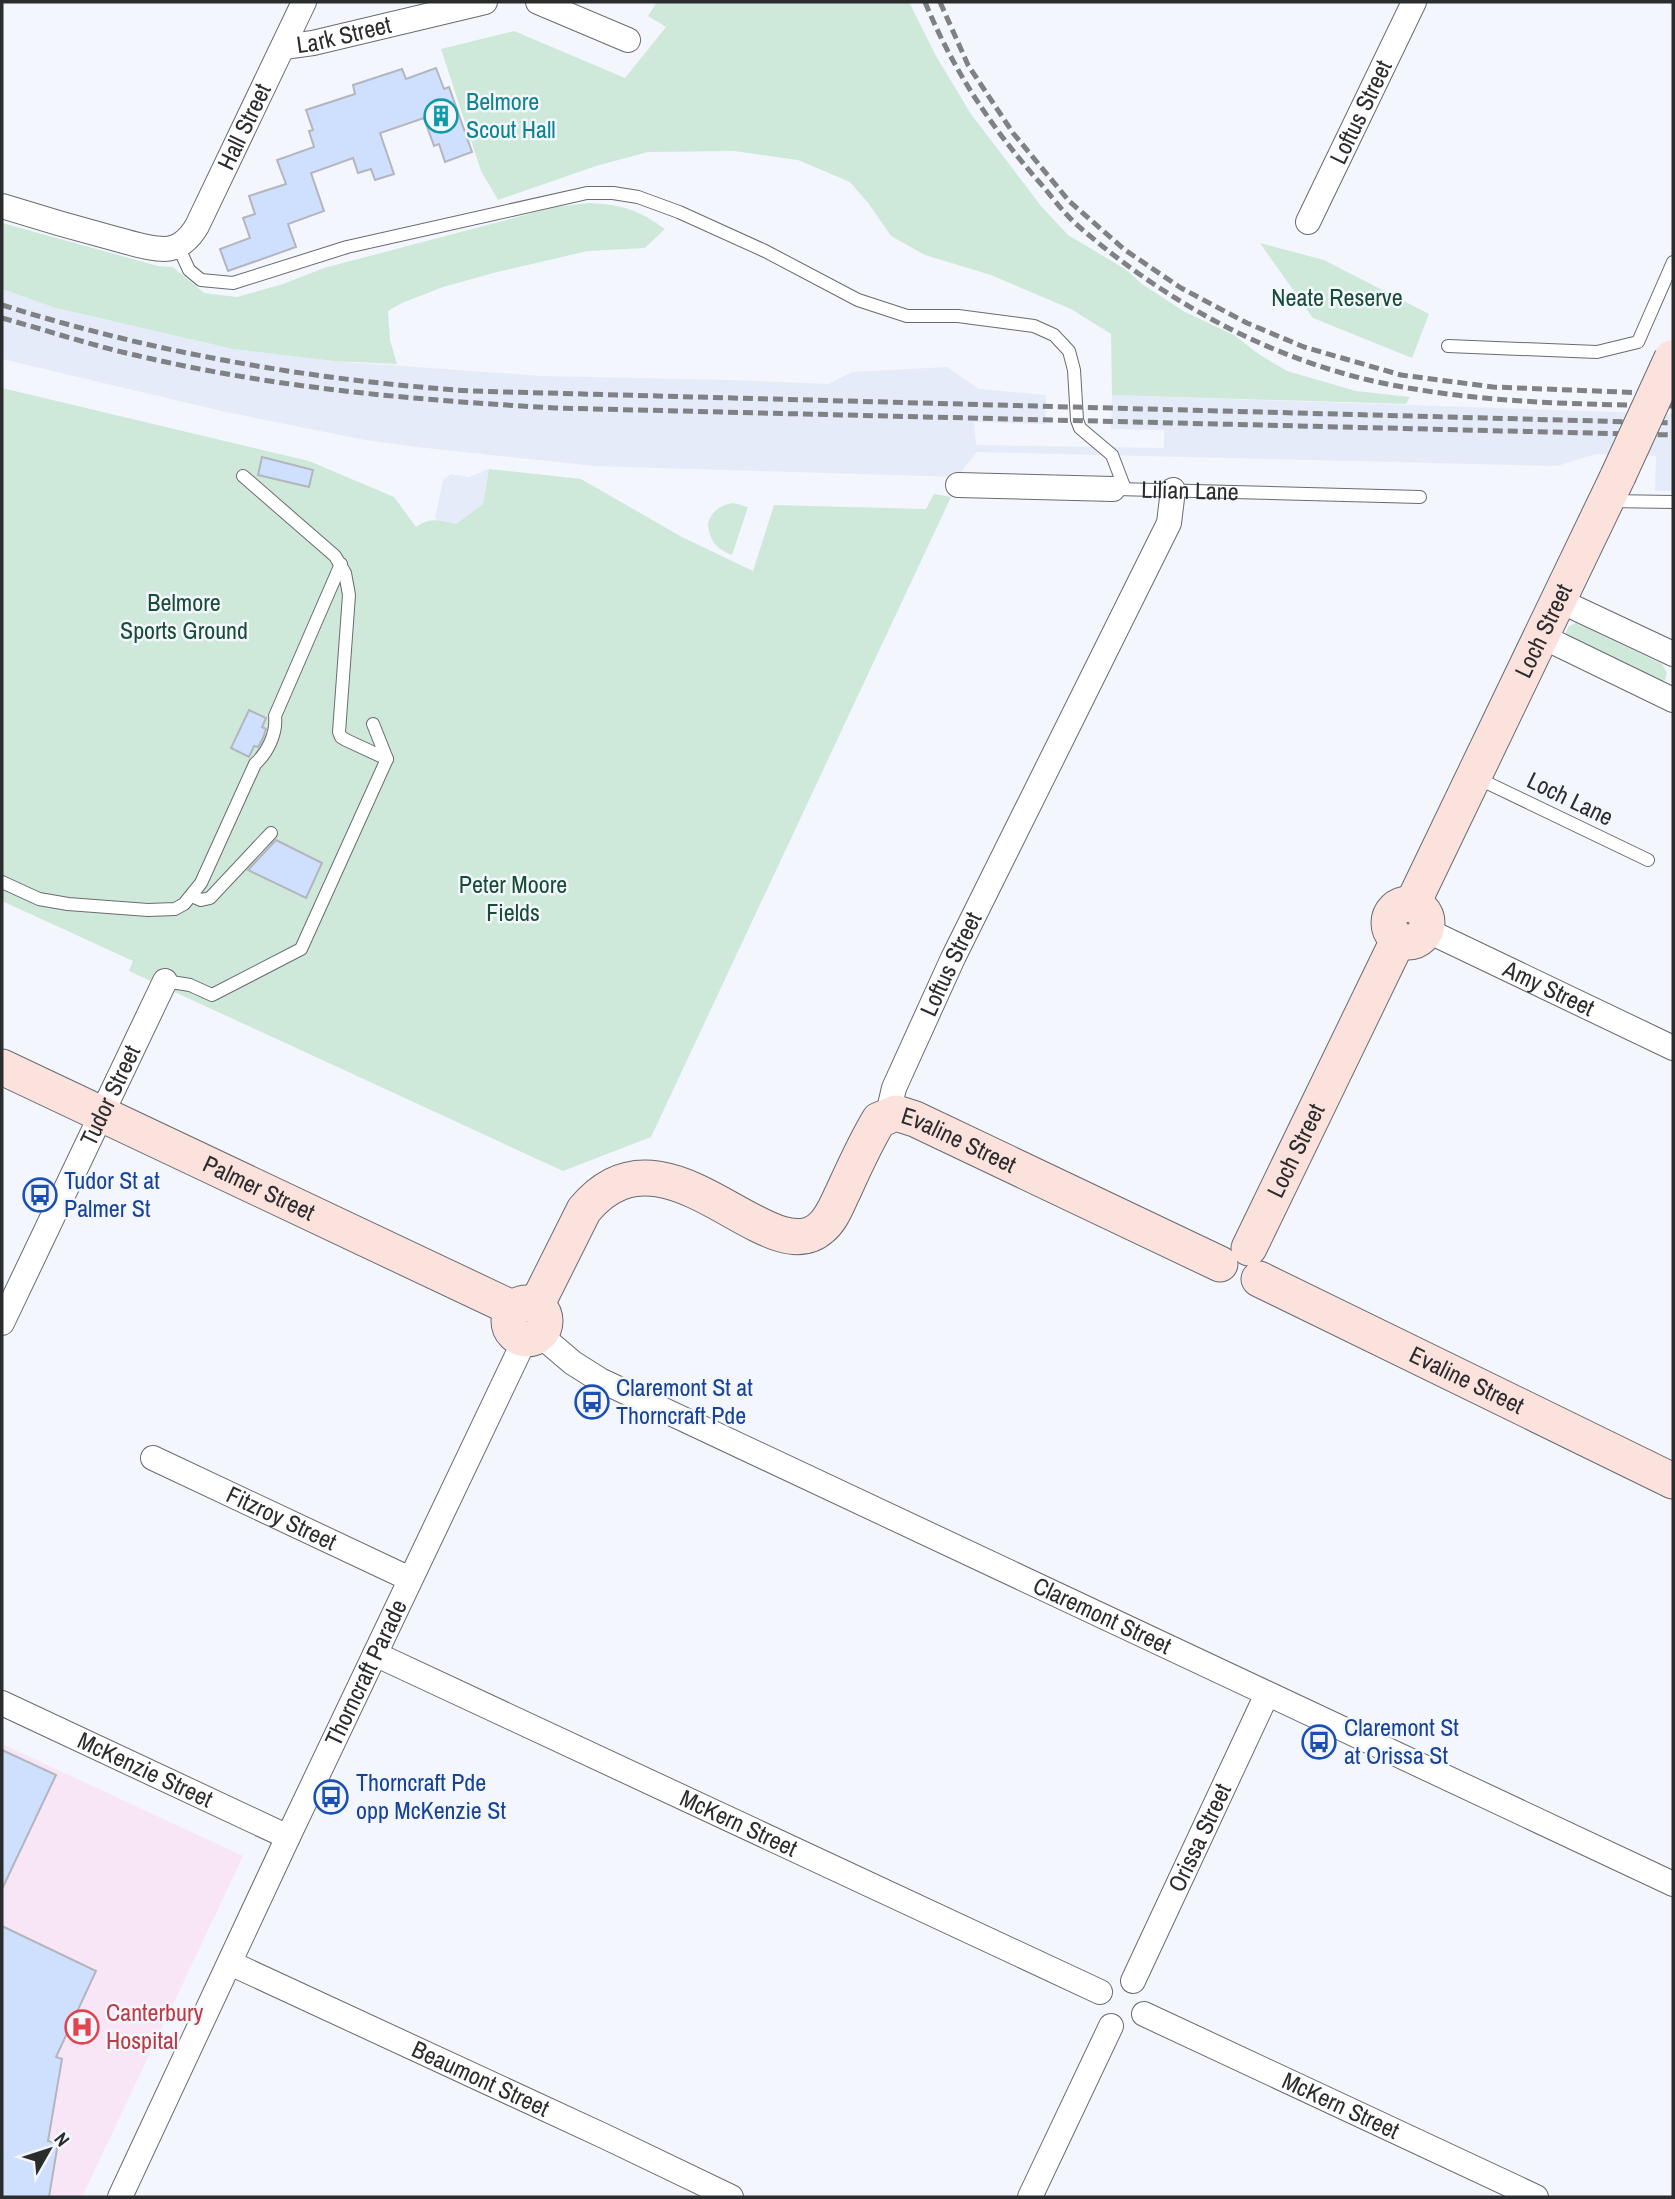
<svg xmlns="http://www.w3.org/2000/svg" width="1675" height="2199" font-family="'Archivo Narrow',sans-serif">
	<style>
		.built { fill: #e5ebf8 }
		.medical { fill: #f8e6f7 }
		.green { fill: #cee9d9 }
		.building { fill: #cfdffe; stroke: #b3b6bc; stroke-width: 2 }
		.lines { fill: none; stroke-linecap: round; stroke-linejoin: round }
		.lane-casing { stroke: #696b70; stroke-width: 14 }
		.street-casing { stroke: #696b70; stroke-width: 26 }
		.secondary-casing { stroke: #696b70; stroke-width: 37 }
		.lane { stroke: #fff; stroke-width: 12 }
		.street { stroke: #fff; stroke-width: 24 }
		.secondary { stroke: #fce2dd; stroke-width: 35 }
		.rail { stroke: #7f8185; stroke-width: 5; stroke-dasharray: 10 5; stroke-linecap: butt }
		.secondary-bridge-casing { stroke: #696b70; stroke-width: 37; stroke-linecap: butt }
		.secondary-bridge { stroke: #fce2dd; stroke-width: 35 }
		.labels { text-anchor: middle; stroke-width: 5; stroke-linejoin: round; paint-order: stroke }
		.street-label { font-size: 24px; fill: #2b2c2e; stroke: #f3f6fc }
		.culture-label { font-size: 24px; fill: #0d838f; stroke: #f3f6fc; text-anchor: start }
		.park-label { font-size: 24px; fill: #174d35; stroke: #f3f6fc }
		.transit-label { font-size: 24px; fill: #164399; stroke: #f3f6fc; text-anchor: start }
		.health-label { font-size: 24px; fill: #be3a42; stroke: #f3f6fc; text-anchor: start }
	</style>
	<rect width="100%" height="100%" fill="#f3f6fc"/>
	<g class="built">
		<polygon points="2,289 56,308 233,349 333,361 541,376 732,380 829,384 852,372 947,367 979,389 1046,395 1045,424 974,422 976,445 1164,448 1164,430 1111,429 1112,395 1673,414 1673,491 1655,491 1656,456 1596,454 1557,466 977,452 957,477 595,466 417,447 365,440 226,412 2,359"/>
		<polygon points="489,469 483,504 456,524 435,519 443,480 451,474 469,477"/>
	</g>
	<polygon class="medical" points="2,1744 243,1856 82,2197 2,2197"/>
	<g class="green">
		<polygon points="657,2 909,2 936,56 971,114 1041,206 1068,235 1125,269 1142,284 1185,312 1234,335 1260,355 1287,371 1356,391 1410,397 1406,404 1112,395 1111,334 1071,309 991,275 925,255 891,236 869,204 850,182 798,160 734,151 648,152 596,166 498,200 481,171 441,49 514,31 625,78 666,27 648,16"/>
		<path d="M588,203c33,1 51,7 77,26l-20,19 -57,3 -91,21 -54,15 -41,16 -14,8 2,29 7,24 -64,-3 -100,-12 -177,-41 -54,-19v-66l156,43 15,1 31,26 33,4 46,-13 41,-16 232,-61z"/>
		<polygon points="1260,243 1324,260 1429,314 1412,358 1313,318"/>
		<path d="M2,388l307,73 85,36 22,30c14,-10 24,-7 40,-3l27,-20 6,-35 92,10 101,58 71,34 21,-66 152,4 8,-15 17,3 -300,640 -88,34 -434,-200 4,-10 -131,-60z"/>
		<path d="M733,503l15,4 -16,48c-16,-6 -23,-15 -24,-32 4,-12 12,-18 25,-20z"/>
		<polygon points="1576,623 1662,664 1667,673 1665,680 1661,682 1568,639 1566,632 1569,626"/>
	</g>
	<g class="building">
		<polygon points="436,68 444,89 449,87 472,152 445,162 439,144 434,146 424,118 380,133 394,174 375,180 371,169 358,173 353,158 311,173 324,211 288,224 296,247 228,271 220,249 250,238 243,218 255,214 249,196 286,184 277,160 314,147 309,131 313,130 306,110 355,94 353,85 402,69 406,79"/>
		<polygon points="262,457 313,470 309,487 258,475"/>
		<polygon points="249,710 266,718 262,727 266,729 263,738 258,747 254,746 249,757 231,748"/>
		<polygon points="276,840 322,863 306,898 248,870"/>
		<polygon points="2,1750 56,1775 2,1889"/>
		<polygon points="2,1926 96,1971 56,2057 62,2059 48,2141 58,2143 49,2197 2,2197"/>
	</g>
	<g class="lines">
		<defs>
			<g id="lane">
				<polyline points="178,246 189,270 201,280 233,283 347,247 587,193 613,193 638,197 679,212 765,251 858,300 907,316 958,316 1034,326 1054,335 1069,351 1074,370 1077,420 1080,428 1112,455 1125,489"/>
				<polyline points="1448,346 1597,352 1638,342 1673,262"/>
				<polyline points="243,476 335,556 345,573 349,595 339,732 341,737 346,740 387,759"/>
				<path id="s1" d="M1116,489l304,8"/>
				<polyline points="1609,501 1673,502"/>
				<polyline points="1475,777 1648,860"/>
				<path d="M2,882l37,17 29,5 80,6 27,-1 9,-5 17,-21 54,-119c13,-12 22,-31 20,-48l66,-152"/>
				<polyline points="192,896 201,900 210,898 271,833"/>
				<polyline points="165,981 190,985 212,995 301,949 387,759 373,724"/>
			</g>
			<g id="street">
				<polyline points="538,2 628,40"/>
				<path id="s2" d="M284,47l29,-4 172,-41"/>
				<path id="s3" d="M2,206c38,12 76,23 114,33 15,4 32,10 48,10 15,0 26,-11 33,-23l107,-224"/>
				<path id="s4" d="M1308,222l106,-220"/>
				<polyline points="958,485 1113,489"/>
				<polyline points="1558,600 1673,654"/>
				<polyline points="1541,636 1673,700"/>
				<path id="s5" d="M1426,930l247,118"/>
				<path id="s6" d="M888,1114l6,-26 59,-130 216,-435 4,-33"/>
				<path id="s7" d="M2,1323l163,-342"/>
				<path id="s8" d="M540,1335l33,28 27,17 1073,504"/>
				<path id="s9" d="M153,1458l257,121"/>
				<path id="s10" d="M375,1654l725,338"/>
				<path id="s11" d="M2,1703l286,134"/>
				<path id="s12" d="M230,1963l376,174 125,60"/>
				<path id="s13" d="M1133,1981l134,-287"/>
				<path id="s14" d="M1144,2014l392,183"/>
				<path id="s15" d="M120,2197l168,-360 237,-498"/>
				<polyline points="1030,2197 1111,2026"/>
			</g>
			<g id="secondary">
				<circle cx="1408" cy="923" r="19"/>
				<path id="s16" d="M1412,905l206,-429"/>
				<path id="s17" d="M2,1067l512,242"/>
				<path id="s18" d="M1249,1248l149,-308"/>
				<path id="s19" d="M1259,1279l414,202"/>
				<circle cx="527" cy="1321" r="18"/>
				<path id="s20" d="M536,1306l48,-96c81,-98 184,65 237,18 11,-9 16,-24 22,-36 11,-24 22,-49 36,-72l17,-7 19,6 305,145"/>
			</g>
		</defs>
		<use href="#lane" class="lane-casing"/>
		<use href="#street" class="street-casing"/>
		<use href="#secondary" class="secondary-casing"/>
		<use href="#lane" class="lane"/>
		<use href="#street" class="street"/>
		<use href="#secondary" class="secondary"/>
		<g class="rail">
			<path d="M925,2c28,68 67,127 116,182 11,13 22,28 35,40 84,74 187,132 297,157 99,22 199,23 300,25"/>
			<polyline points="940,2 968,65 1013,133 1069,201 1125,250 1181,288 1247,323 1304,347 1401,375 1493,387 1673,394"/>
			<path d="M2,305c152,48 309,75 468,86l1203,32"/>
			<path d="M2,318c44,12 88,27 133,37 138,33 279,45 420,53l1118,27"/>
		</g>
		<defs>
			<polyline id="secondary-bridge" points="1618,476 1672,358"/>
		</defs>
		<use href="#secondary-bridge" class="secondary-bridge-casing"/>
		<use href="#secondary-bridge" class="secondary-bridge"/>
	</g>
	<defs>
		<symbol id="building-ring" viewBox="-11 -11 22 22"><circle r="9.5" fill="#f3f6fc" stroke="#0f9aa8" stroke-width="1.5"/><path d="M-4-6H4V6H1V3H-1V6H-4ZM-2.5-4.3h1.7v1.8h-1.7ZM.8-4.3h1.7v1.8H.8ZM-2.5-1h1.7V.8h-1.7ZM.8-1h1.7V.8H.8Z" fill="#0f9aa8"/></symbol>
		<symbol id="bus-ring" viewBox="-11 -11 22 22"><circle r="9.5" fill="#f3f6fc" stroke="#1a4fb4" stroke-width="1.5"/><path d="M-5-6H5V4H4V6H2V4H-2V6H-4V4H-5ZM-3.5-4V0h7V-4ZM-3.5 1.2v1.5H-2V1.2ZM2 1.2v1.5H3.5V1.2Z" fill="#1a4fb4"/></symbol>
		<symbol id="hospital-ring" viewBox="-11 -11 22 22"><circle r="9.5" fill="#f3f6fc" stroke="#e0444e" stroke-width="1.5"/><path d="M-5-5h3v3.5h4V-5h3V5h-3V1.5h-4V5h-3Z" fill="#e0444e"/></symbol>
	</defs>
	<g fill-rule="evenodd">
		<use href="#building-ring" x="422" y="97" width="38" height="38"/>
		<use href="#bus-ring" x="21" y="1176" width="38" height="38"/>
		<use href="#bus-ring" x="573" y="1383" width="38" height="38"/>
		<use href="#bus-ring" x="1300" y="1723" width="38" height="38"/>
		<use href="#bus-ring" x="312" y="1778" width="38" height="38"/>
		<use href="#hospital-ring" x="63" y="2008" width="38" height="38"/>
	</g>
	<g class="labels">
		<g class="street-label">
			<text dy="8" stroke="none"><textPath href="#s2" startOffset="61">Lark Street</textPath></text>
			<text dy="8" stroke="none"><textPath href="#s4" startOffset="122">Loftus Street</textPath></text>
			<text dy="8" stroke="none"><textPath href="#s3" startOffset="320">Hall Street</textPath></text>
			<text dy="8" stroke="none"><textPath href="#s1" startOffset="74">Lilian Lane</textPath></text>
			<text dy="8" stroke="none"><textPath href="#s16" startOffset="304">Loch Street</textPath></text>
			<text transform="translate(1570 799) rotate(26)" y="8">Loch Lane</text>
			<text dy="8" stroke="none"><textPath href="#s6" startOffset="163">Loftus Street</textPath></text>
			<text dy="8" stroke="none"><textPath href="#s5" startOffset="136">Amy Street</textPath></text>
			<text dy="8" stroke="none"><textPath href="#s7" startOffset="252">Tudor Street</textPath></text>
			<text dy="8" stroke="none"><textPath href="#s20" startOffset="579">Evaline Street</textPath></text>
			<text dy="8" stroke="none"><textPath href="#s18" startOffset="108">Loch Street</textPath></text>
			<text dy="8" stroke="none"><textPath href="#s17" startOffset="284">Palmer Street</textPath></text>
			<text dy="8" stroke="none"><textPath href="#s19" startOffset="231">Evaline Street</textPath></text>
			<text dy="8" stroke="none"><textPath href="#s9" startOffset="142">Fitzroy Street</textPath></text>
			<text dy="8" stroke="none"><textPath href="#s8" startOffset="630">Claremont Street</textPath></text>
			<text dy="8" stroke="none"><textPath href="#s15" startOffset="579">Thorncraft Parade</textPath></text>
			<text dy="8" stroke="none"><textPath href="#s11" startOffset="158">McKenzie Street</textPath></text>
			<text dy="8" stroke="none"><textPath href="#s10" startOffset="401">McKern Street</textPath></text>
			<text dy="8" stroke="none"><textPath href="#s13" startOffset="158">Orissa Street</textPath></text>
			<text dy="8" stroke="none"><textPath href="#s12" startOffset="276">Beaumont Street</textPath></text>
			<text dy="8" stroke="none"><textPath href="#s14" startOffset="217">McKern Street</textPath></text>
		</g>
		<g class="culture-label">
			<text x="466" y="110">Belmore<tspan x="466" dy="28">Scout Hall</tspan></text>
		</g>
		<g class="park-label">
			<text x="1337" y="306">Neate Reserve</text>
			<text x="184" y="611">Belmore<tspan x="184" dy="28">Sports Ground</tspan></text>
			<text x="513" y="893">Peter Moore<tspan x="513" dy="28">Fields</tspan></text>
		</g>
		<g class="transit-label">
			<text x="64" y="1189">Tudor St at<tspan x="64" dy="28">Palmer St</tspan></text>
			<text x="616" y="1396">Claremont St at<tspan x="616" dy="28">Thorncraft Pde</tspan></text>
			<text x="1344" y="1736">Claremont St<tspan x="1344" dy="28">at Orissa St</tspan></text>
			<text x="356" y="1791">Thorncraft Pde<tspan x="356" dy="28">opp McKenzie St</tspan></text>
		</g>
		<g class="health-label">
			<text x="106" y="2021">Canterbury<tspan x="106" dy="28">Hospital</tspan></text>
		</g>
	</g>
	<rect width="1675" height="2199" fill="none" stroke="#2b2c2e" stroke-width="7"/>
	<g transform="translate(49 2150) rotate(51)" stroke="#f3f6fc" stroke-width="5" paint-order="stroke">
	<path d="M0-5L12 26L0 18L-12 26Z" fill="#2b2c2e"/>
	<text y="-10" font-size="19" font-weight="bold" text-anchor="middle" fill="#2b2c2e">N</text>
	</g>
</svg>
